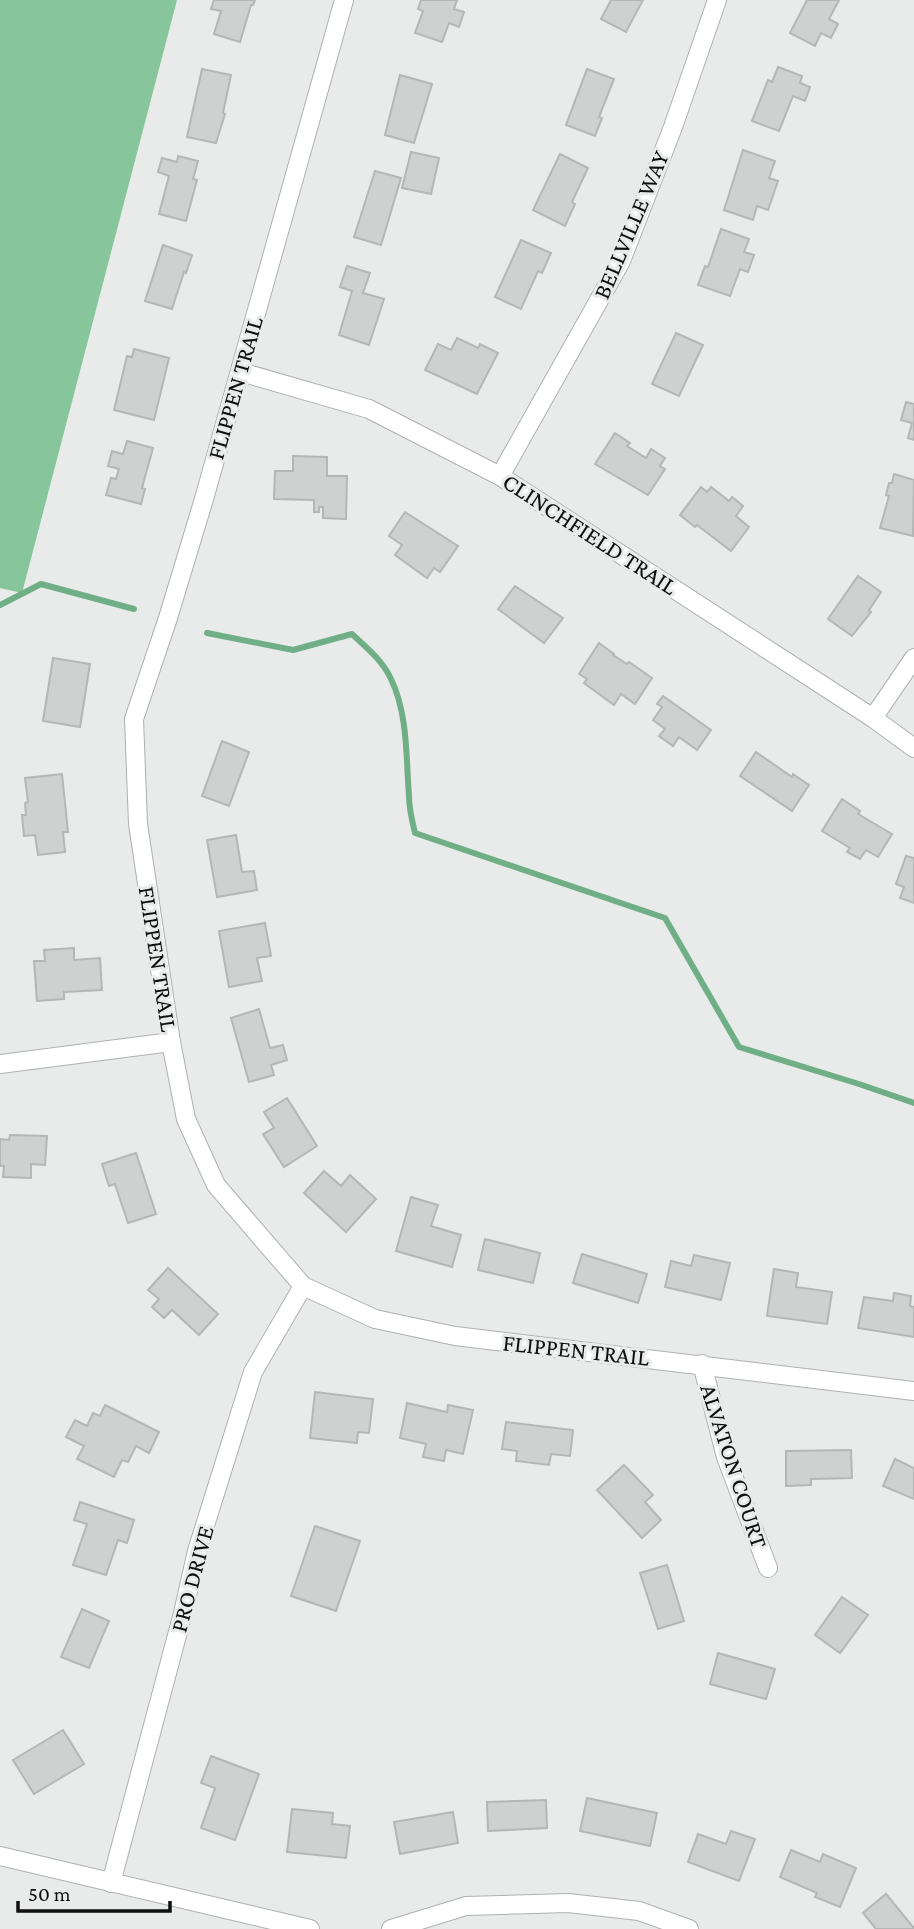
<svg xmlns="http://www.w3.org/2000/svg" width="914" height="1929" font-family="'Crimson Pro',serif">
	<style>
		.forest { fill: #87c69b }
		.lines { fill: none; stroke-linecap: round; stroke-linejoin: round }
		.stream { stroke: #70af85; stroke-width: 6 }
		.building { fill: #ced1cf; stroke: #b4b7b5; stroke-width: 2 }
		.street-casing { stroke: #aeb1af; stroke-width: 20 }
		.street { stroke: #fff; stroke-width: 18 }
		.labels { text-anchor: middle; stroke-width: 6; stroke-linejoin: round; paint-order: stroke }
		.street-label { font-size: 24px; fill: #0e0f0e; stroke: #e8ebe9 }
	</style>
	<rect width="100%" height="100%" fill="#e8ebe9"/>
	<polygon class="forest" points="0,0 177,0 22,593 0,588"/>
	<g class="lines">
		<g class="stream">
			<polyline points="0,605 41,584 134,609"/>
			<path d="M207,633l86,17 59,-16c15,14 30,26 39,45 17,35 15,79 18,117 0,12 3,25 6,37l250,85 74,129 120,37 55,19"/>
		</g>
	</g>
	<g class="building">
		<polygon points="214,0 255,0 253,5 251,5 240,42 214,34 221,11 211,9"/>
		<polygon points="421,0 457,0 454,9 464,12 459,27 449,23 442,42 415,33 423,11 418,9"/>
		<polygon points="611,0 643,0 626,32 601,19"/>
		<polygon points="807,0 839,0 829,19 838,24 831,38 821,33 815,46 790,33"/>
		<polygon points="778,67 802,76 800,83 810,87 805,101 793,96 779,131 752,121 768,80 772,82"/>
		<polygon points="202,69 231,75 223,113 225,114 216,143 187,137"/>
		<polygon points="587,69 614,79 599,117 602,118 595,136 566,125"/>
		<polygon points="400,75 432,84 414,143 385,135"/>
		<polygon points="743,150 775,161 769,178 778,181 768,210 757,206 753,220 724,210"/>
		<polygon points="411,152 439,158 431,194 402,188"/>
		<polygon points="560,154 588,168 572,202 575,204 565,226 533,210"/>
		<polygon points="178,156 198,161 193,179 197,180 186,221 159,214 169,176 158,172 162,158 177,162"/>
		<polygon points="375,171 401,178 381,245 354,237"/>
		<polygon points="721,229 749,239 744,252 754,255 748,272 740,269 730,296 698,285 705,266 708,267"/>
		<polygon points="521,240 551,253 542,273 538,271 521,309 495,297"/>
		<polygon points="163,245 192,255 186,273 184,272 172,309 145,301"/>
		<polygon points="347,266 370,273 363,293 384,299 369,345 339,335 352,291 340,287"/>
		<polygon points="676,333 703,345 679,396 652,384"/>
		<polygon points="457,338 478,348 480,344 498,353 477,394 425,370 438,344 451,350"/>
		<polygon points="134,349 169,358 154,420 114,410 127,356 132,357"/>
		<polygon points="906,402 914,404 914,440 908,438 912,423 901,420"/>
		<polygon points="615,433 630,443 627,446 646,458 651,449 665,458 660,466 665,469 648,495 595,464"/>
		<polygon points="127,441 153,448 142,488 145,489 141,504 106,495 111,478 116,479 119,469 108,466 112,451 123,454"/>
		<polygon points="293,456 327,457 327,476 347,476 346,519 323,518 323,507 319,507 319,512 314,512 314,500 274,499 275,471 293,471"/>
		<polygon points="894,474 914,480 913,536 880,528 889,496 886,495 889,483 892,483"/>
		<polygon points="701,487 707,492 711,487 729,501 732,497 743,506 736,516 749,527 731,551 697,525 695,527 680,515"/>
		<polygon points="405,512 458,546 440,572 434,568 427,578 395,555 402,545 389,536"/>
		<polygon points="858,576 881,592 869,610 871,612 852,636 828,619"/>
		<polygon points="515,586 563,618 544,643 498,609"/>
		<polygon points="599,643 614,654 613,655 627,664 629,662 652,678 635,704 621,694 614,705 584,683 587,679 579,674"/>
		<polygon points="53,658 90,664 80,727 43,721"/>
		<polygon points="663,696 711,730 697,750 679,737 673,746 659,736 665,729 653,720 662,707 657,704"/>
		<polygon points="222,741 249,752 229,806 202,796"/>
		<polygon points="756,752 792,777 793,774 809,785 792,811 740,776"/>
		<polygon points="62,774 68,832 63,832 65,852 38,855 35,835 24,836 22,815 26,815 25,803 28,802 25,778"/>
		<polygon points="842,799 860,811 858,814 892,834 878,857 866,850 860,859 847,852 850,848 822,831"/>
		<polygon points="236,835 242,872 254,871 257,890 217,897 207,840"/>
		<polygon points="906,856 914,858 914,903 900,898 904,887 896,884"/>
		<polygon points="265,923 271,956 257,958 262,981 229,987 219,931"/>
		<polygon points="74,948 74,960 100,958 102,990 64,992 64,999 37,1001 34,961 45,961 44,950"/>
		<polygon points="259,1009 270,1048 283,1045 287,1060 271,1065 274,1075 249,1082 231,1018"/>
		<polygon points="287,1098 317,1146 284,1167 263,1134 274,1128 264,1112"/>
		<polygon points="10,1135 47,1136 45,1165 31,1164 31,1178 3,1177 4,1166 0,1166 0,1139 9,1140"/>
		<polygon points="136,1153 156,1214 128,1223 115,1184 109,1186 102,1164"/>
		<polygon points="324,1171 341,1186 350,1175 376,1199 346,1232 304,1193"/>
		<polygon points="411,1197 438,1205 431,1226 461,1235 452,1267 396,1251"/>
		<polygon points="485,1239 540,1253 533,1283 478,1270"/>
		<polygon points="582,1254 647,1274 638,1303 573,1283"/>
		<polygon points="694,1255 730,1263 721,1300 665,1287 671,1261 691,1266"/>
		<polygon points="168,1268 218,1314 199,1335 172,1310 164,1318 152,1307 159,1299 148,1290"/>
		<polygon points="774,1269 798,1273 796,1287 832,1292 827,1324 767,1316"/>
		<polygon points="894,1293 911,1296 910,1306 914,1307 914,1337 858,1328 864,1297 893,1301"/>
		<polygon points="315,1392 373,1399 369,1433 358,1432 357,1443 310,1438"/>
		<polygon points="407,1403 447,1412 448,1405 473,1410 463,1454 446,1450 444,1461 423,1457 426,1444 400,1438"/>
		<polygon points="105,1405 159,1432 149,1453 136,1446 128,1462 122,1460 114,1477 77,1459 84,1446 66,1437 75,1420 87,1426 93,1413 100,1416"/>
		<polygon points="506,1422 573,1430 570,1456 551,1454 549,1465 516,1461 517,1451 502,1449"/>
		<polygon points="851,1450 852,1478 811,1479 811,1485 786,1486 786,1451"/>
		<polygon points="895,1459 914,1468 914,1499 883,1486"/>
		<polygon points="624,1465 653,1495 645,1502 661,1520 642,1538 597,1490"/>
		<polygon points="80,1502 134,1520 127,1543 118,1540 106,1575 73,1565 87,1524 74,1520"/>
		<polygon points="315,1526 360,1541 336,1611 291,1596"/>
		<polygon points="667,1565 684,1621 658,1629 640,1573"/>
		<polygon points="842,1597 868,1615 840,1653 815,1635"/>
		<polygon points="82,1609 109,1621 89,1668 61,1657"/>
		<polygon points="718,1653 775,1669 766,1699 710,1684"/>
		<polygon points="63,1730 84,1764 34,1794 13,1760"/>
		<polygon points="211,1756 259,1774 235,1840 201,1828 215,1788 201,1783"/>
		<polygon points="587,1798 657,1813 650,1846 580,1831"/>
		<polygon points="546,1800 547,1828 488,1831 487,1802"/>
		<polygon points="292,1809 333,1813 332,1824 350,1826 346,1858 287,1852"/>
		<polygon points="453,1812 458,1843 400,1854 394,1822"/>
		<polygon points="731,1831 755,1839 739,1881 688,1862 698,1834 726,1844"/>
		<polygon points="791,1850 820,1862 823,1854 856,1868 840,1907 815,1897 817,1893 780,1877"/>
		<polygon points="886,1894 914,1928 914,1929 876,1929 863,1913"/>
	</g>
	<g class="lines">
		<defs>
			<g id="street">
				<polyline points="344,0 204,499 168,618 134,719 138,824 171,1042 186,1119 216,1185 303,1286 375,1319 455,1336 914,1391"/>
				<polyline points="241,372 369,409 500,476 873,718 914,748"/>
				<polyline points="500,476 621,261 673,127 717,0"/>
				<polyline points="873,718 914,658"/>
				<polyline points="0,1064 171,1042"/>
				<polyline points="702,1364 726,1457 768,1568"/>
				<polyline points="0,1856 310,1929"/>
				<polyline points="111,1883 183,1613 197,1551 253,1372 303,1286"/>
				<polyline points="391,1929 466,1906 568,1903 639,1911 689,1929"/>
			</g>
		</defs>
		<use href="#street" class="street-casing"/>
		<use href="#street" class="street"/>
	</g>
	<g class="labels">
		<g class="street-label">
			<text transform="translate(631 225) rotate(-67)" y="8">BELLVILLE WAY</text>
			<text transform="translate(235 388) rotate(-74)" y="8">FLIPPEN TRAIL</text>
			<text transform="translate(590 534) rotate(33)" y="8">CLINCHFIELD TRAIL</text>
			<text transform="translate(158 959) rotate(81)" y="8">FLIPPEN TRAIL</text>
			<text transform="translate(576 1350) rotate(6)" y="8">FLIPPEN TRAIL</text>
			<text transform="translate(734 1466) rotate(72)" y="8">ALVATON COURT</text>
			<text transform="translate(192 1579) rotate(-75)" y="8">PRO DRIVE</text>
		</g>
	</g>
	<path d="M18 1901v10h152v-10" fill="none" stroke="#0e0f0e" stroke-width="3.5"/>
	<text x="28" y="1901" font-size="21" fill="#0e0f0e" stroke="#e8ebe9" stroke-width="5" paint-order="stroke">50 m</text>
</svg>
